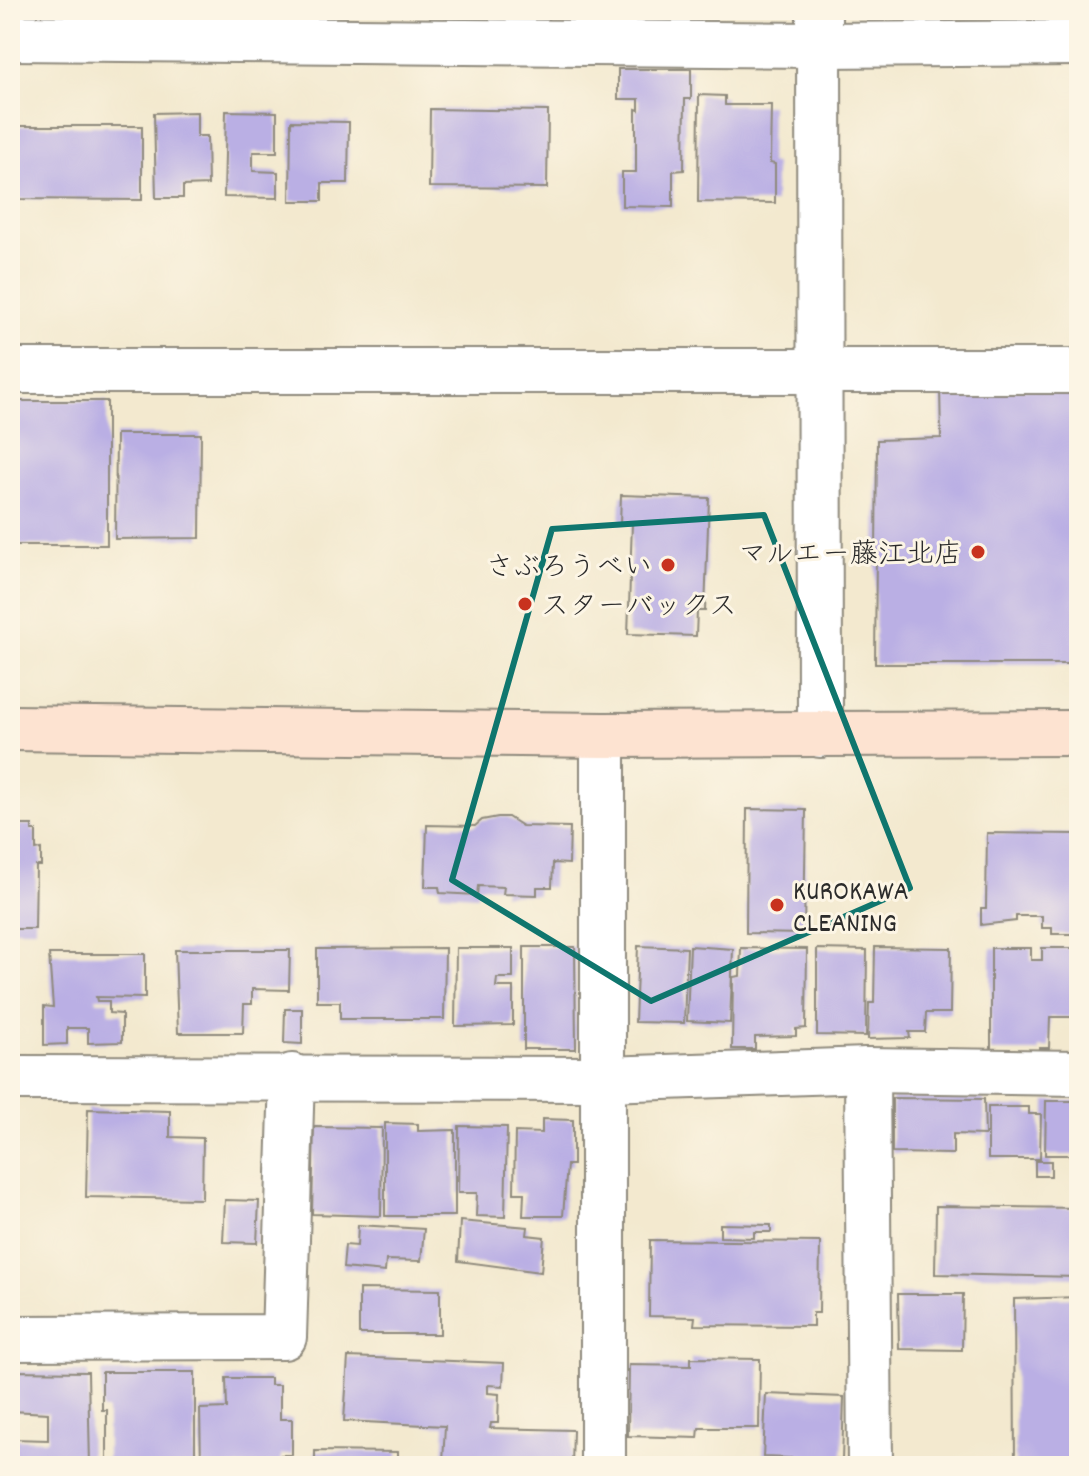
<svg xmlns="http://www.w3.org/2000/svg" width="1089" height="1476" font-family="Dekko,'Klee One',sans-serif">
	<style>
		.building { fill: #baafe4 }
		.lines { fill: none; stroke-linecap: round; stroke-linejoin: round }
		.street-casing { stroke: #8f8a7d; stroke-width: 48 }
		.secondary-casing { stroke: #8f8a7d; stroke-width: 48 }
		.street { stroke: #fff; stroke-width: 44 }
		.secondary { stroke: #fde3d1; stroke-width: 44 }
		.marked { fill: none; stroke: #0f766e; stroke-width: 6; stroke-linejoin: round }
		.poi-dot { fill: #c8321e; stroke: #fcf5e5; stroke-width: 3 }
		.labels { text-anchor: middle; stroke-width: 6; stroke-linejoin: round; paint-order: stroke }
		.poi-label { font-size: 28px; fill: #2b2b2b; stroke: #fcf5e5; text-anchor: end }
	</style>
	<rect width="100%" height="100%" fill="#fcf5e5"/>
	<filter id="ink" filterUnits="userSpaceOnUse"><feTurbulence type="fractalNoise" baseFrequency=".0125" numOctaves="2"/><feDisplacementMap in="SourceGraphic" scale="16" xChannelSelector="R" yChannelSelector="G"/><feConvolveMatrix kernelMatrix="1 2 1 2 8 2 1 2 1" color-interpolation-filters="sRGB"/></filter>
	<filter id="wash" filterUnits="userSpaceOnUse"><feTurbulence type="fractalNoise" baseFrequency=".006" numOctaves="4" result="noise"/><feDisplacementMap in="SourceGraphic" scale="32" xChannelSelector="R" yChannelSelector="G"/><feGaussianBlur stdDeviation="1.8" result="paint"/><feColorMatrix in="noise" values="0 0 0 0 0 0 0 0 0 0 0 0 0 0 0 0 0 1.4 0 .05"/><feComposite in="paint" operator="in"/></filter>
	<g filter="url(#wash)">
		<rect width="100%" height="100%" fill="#f3e9cf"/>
		<g id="blocks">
			<g class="building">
				<polygon points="618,69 691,69 691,99 685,99 684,170 673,171 673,207 622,206 622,172 636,172 636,109 639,110 639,99 618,99"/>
				<polygon points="699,95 725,96 725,105 771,105 770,163 775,164 775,203 698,202"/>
				<polygon points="430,109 548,111 547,188 429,187"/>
				<polygon points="226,111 277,112 277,152 253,152 253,171 278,172 278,198 224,197"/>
				<polygon points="197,112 197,136 207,136 208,185 183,186 183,198 156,198 154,113"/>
				<polygon points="291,121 349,122 348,183 322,183 322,201 290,201"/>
				<polygon points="10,126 142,126 142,200 10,199"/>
				<polygon points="940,387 1079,390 1079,664 875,664 877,440 941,438"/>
				<rect x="10" y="401" width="97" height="144"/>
				<polygon points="116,434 201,434 200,538 115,539"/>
				<polygon points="621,495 709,498 705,611 697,611 696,636 628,634 632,524 620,524"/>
				<polygon points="747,809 806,810 804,934 746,933"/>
				<polygon points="498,817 508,817 522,826 570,827 569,864 553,863 552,887 537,887 537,895 503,894 504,887 478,886 477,895 440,893 439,887 425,887 427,825 475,826 482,820"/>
				<polygon points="12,825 32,825 32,831 36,831 36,850 41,849 41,866 36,866 35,929 10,929"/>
				<polygon points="987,833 1079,834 1079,934 1052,934 1052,928 1042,928 1042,916 1016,916 1016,921 981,925 981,908 986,908"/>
				<polygon points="638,946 687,948 684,1023 635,1022"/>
				<polygon points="690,946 733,949 730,1023 687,1021"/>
				<polygon points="524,947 575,947 576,1049 524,1049"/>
				<polygon points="875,947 951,948 950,1013 926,1013 925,1032 909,1032 910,1038 868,1039 869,1003 874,1003"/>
				<polygon points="445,948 444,1019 340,1019 340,1002 317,1002 317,949"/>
				<polygon points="456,948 513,948 513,978 497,978 496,987 513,987 513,1025 455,1026"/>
				<polygon points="741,948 807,949 806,1028 796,1029 796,1036 755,1037 755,1049 732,1049 733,977 740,976"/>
				<polygon points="991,948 1031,948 1031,960 1042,960 1042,948 1076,948 1076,1017 1050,1017 1049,1048 1039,1048 1039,1052 991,1052"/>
				<polygon points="817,949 867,950 866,1036 817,1035"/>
				<polygon points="175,950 290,950 289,990 252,989 252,1004 244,1004 243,1033 178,1033"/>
				<polygon points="49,954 145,954 145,998 96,997 97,1001 109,1001 109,1013 122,1014 122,1042 88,1043 88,1028 67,1028 67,1044 44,1045 44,1006 53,1007"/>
				<polygon points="10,955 14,956 14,1012 10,1012"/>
				<polygon points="285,1009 302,1009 302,1044 284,1043"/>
				<polygon points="10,1014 14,1014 13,1047 10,1047"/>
				<polygon points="892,1098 984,1099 985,1135 953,1134 953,1154 892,1153"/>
				<polygon points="1046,1101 1079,1101 1079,1155 1045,1155"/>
				<polygon points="988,1107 1029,1107 1029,1114 1041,1114 1040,1159 988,1159"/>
				<polygon points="88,1109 170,1111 170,1137 203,1138 202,1199 86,1197"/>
				<polygon points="542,1119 573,1120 573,1165 567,1165 563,1216 523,1216 524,1193 514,1193 515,1132 542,1133"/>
				<polygon points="385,1123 418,1124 418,1131 455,1130 455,1216 385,1216"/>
				<polygon points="459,1126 507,1127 505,1217 476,1216 477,1193 458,1193"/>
				<polygon points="314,1127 382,1128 381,1216 312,1214"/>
				<rect x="1035" y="1161" width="16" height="15"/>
				<polygon points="225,1200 259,1201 257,1243 223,1242"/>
				<polygon points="936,1206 1079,1208 1079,1277 935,1274"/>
				<polygon points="460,1221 528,1227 527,1235 544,1237 541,1272 458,1261"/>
				<polygon points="720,1224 771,1225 771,1232 754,1232 754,1238 720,1237"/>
				<polygon points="358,1225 424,1229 421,1261 386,1260 385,1272 343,1268 345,1245 357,1246"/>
				<polygon points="650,1240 820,1242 819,1313 813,1313 813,1326 694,1325 695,1317 649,1316"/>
				<polygon points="359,1289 440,1290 440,1334 359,1334"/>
				<polygon points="898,1294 963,1294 962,1350 899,1349"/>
				<polygon points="1079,1297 1079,1463 1015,1464 1014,1299"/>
				<polygon points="348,1357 504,1363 503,1386 488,1385 488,1393 499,1394 498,1423 491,1423 490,1428 573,1430 572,1466 456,1466 456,1463 443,1462 445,1426 344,1421"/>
				<polygon points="691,1358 760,1359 759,1428 699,1428 698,1438 628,1436 629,1365 691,1366"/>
				<polygon points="12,1371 88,1372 90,1466 14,1466 13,1439 48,1440 48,1413 11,1411"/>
				<polygon points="102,1372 195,1372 195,1466 107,1466 107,1410 102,1410"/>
				<polygon points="226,1378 270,1378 270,1385 280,1385 280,1419 292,1419 292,1455 281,1455 281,1466 201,1466 200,1409 227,1408"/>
				<polygon points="766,1394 844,1397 842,1460 763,1457"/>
				<polygon points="315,1451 398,1452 398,1466 315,1466"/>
			</g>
		</g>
	</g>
	<g filter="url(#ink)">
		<use href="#blocks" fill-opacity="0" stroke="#8f8a7d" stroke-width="2"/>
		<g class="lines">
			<defs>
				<g id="street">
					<polyline points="819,10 820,735"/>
					<polyline points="10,38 819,45 1079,43"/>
					<polyline points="10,371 1079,371"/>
					<polyline points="603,735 603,1466"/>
					<polyline points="867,1070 870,1466"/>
					<polyline points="10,1078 606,1079 867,1070 1079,1073"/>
					<polyline points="10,1338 284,1337 292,1076"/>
				</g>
				<polyline id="secondary" points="10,728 603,735 1079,733"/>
			</defs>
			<use href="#street" class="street-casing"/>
			<use href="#secondary" class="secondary-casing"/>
			<use href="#street" class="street"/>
			<use href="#secondary" class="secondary"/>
		</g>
	</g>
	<path class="marked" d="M764,515l146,373 -259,113 -199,-121 100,-351z"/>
	<g class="poi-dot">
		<circle cx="978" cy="552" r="8"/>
		<circle cx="668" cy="565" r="8"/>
		<circle cx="525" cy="604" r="8"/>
		<circle cx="777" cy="905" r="8"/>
	</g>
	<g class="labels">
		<g class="poi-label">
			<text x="962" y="562">マルエー藤江北店</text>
			<text x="652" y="575">さぶろうべい</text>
			<text x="541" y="614" text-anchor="start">スターバックス</text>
			<text x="793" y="899" text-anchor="start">KUROKAWA<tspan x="793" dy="32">CLEANING</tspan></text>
		</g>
	</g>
	<rect width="1089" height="1476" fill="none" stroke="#fcf5e5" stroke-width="40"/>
</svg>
